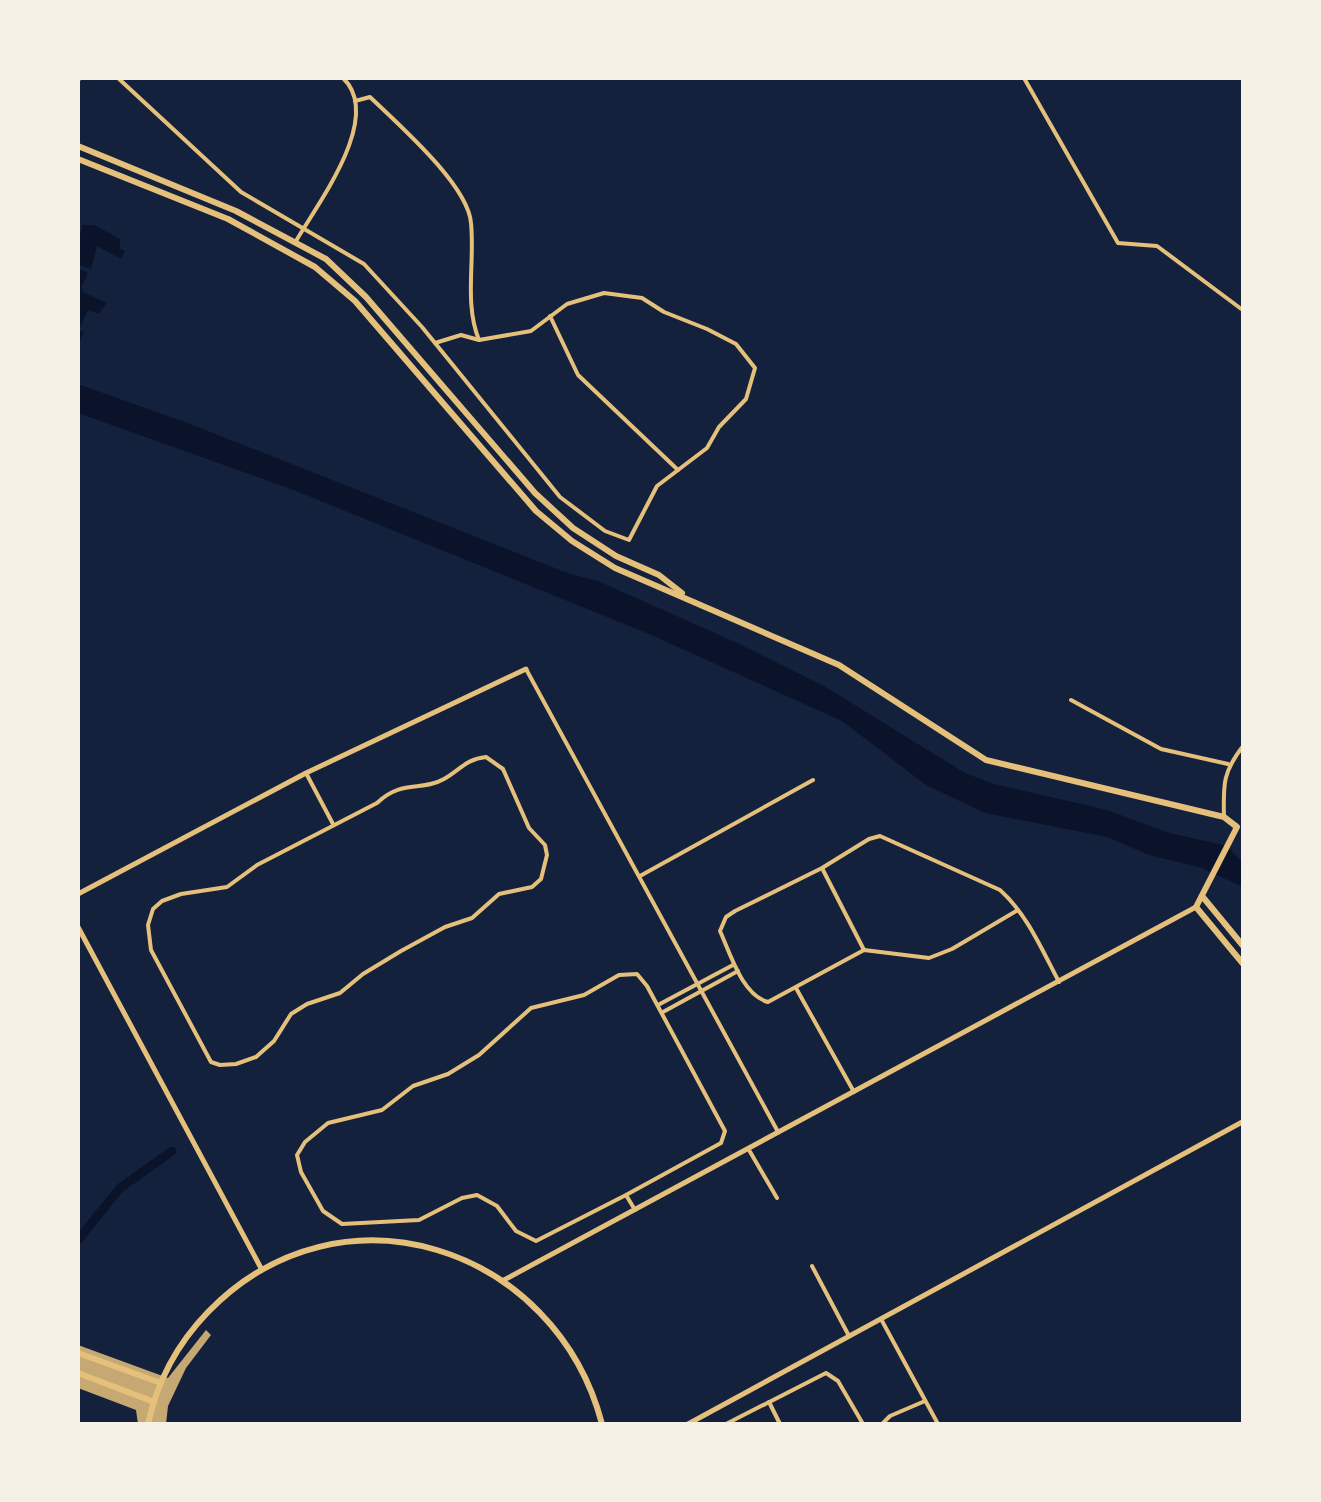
<svg xmlns="http://www.w3.org/2000/svg" width="1321" height="1502" font-family="'PT Sans Narrow',sans-serif">
	<style>
		.water { fill: #0b132b }
		.lines { fill: none; stroke-linecap: round; stroke-linejoin: round }
		.canal { stroke: #0b132b; stroke-width: 9 }
		.building { fill: #c6a872 }
		.minor { stroke: #e5c07b; stroke-width: 4 }
		.tertiary { stroke: #e5c07b; stroke-width: 5 }
		.secondary { stroke: #e5c07b; stroke-width: 6 }
	</style>
	<rect width="100%" height="100%" fill="#14213d"/>
	<g class="water">
		<polygon points="83,225 94,225 120,239 120,249 125,251 121,259 97,246 91,269 78,265 78,241"/>
		<polygon points="78,268 88,273 81,287 83,292 107,303 99,314 88,310 79,330 84,332 79,343"/>
		<polygon points="78,384 193,425 570,574 598,581 735,642 824,686 965,773 994,784 1107,810 1166,832 1227,846 1243,863 1243,887 1202,868 1149,855 1107,837 985,813 926,785 842,721 649,634 291,489 78,413"/>
	</g>
	<g class="lines">
		<polyline class="canal" points="78,1240 120,1188 172,1151"/>
	</g>
	<polygon class="building" points="206,1330 211,1335 186,1368 168,1406 166,1424 138,1424 136,1410 78,1388 78,1345 168,1378"/>
	<g class="lines">
		<g class="minor">
			<path d="M118,78l123,114 123,72 58,63 138,170 45,34 24,9 28,-54 50,-38 12,-21 27,-28 9,-31 -19,-24 -29,-15 -43,-17 -22,-14 -38,-5 -37,11 -36,27 -52,9c-15,-37 -4,-78 -8,-117 -3,-38 -72,-98 -101,-126l-15,4"/>
			<polyline points="1024,78 1118,243 1157,246 1244,311"/>
			<polyline points="78,80 80,78"/>
			<path d="M296,241c22,-38 88,-124 47,-163"/>
			<polyline points="550,316 578,375 678,470"/>
			<polyline points="435,343 461,335 479,340"/>
			<polyline points="526,669 777,1130"/>
			<polyline points="1071,700 1161,749 1228,764"/>
			<path d="M486,757l17,12 26,59 16,17 2,10 -6,24 -9,8 -33,7 -27,24 -27,9 -44,24 -38,23 -23,19 -33,11 -16,10 -17,27 -18,16 -20,7 -16,1 -9,-3 -60,-112 -3,-25 5,-16 9,-8 19,-7 46,-7 30,-22 120,-62c25,-24 44,-11 67,-24 16,-9 22,-20 42,-22z"/>
			<polyline points="306,773 333,824"/>
			<path d="M1224,817c-1,-33 -1,-46 20,-72"/>
			<polyline points="823,870 864,950"/>
			<polyline points="640,876 813,780"/>
			<path d="M1018,910l-66,39 -23,9 -65,-8 -96,52c-26,-7 -38,-49 -48,-71l6,-14 9,-6 87,-43 47,-29 11,-3 120,54c27,24 42,60 59,92"/>
			<polyline points="796,988 854,1092"/>
			<polyline points="658,1005 733,965"/>
			<polyline points="663,1012 738,971"/>
			<polyline points="749,1150 777,1198"/>
			<polyline points="626,1195 721,1143 725,1131 647,986 637,974 619,975 584,995 531,1008 479,1055 448,1074 413,1086 382,1110 328,1123 305,1142 297,1155 301,1172 323,1211 342,1224 419,1220 462,1198 477,1195 497,1206 516,1231 536,1241 626,1195 635,1210"/>
			<polyline points="812,1266 849,1336"/>
			<polyline points="881,1319 938,1424"/>
			<polyline points="769,1402 780,1424"/>
			<polyline points="726,1424 826,1373 838,1381 863,1424"/>
			<polyline points="882,1424 890,1416 925,1401"/>
		</g>
		<g class="tertiary">
			<polyline points="78,894 306,773 526,669"/>
			<polyline points="78,927 262,1270"/>
			<polyline points="504,1280 1196,907"/>
			<polyline points="688,1424 1244,1121"/>
		</g>
		<g class="secondary">
			<polyline points="78,146 236,211 326,259 366,297 535,493 573,528 616,556 659,575 682,593"/>
			<polyline points="78,159 228,219 315,267 355,301 536,511 572,541 615,568 839,665 986,760 1224,817 1237,827 1196,907 1244,965"/>
			<polyline points="1202,896 1244,947"/>
			<polyline points="78,1353 161,1383"/>
			<polyline points="78,1373 154,1402"/>
			<path d="M148,1424c9,-42 30,-81 60,-112 133,-137 348,-65 394,112"/>
		</g>
	</g>
	<rect width="1321" height="1502" fill="none" stroke="#f6f1e7" stroke-width="160"/>
</svg>
